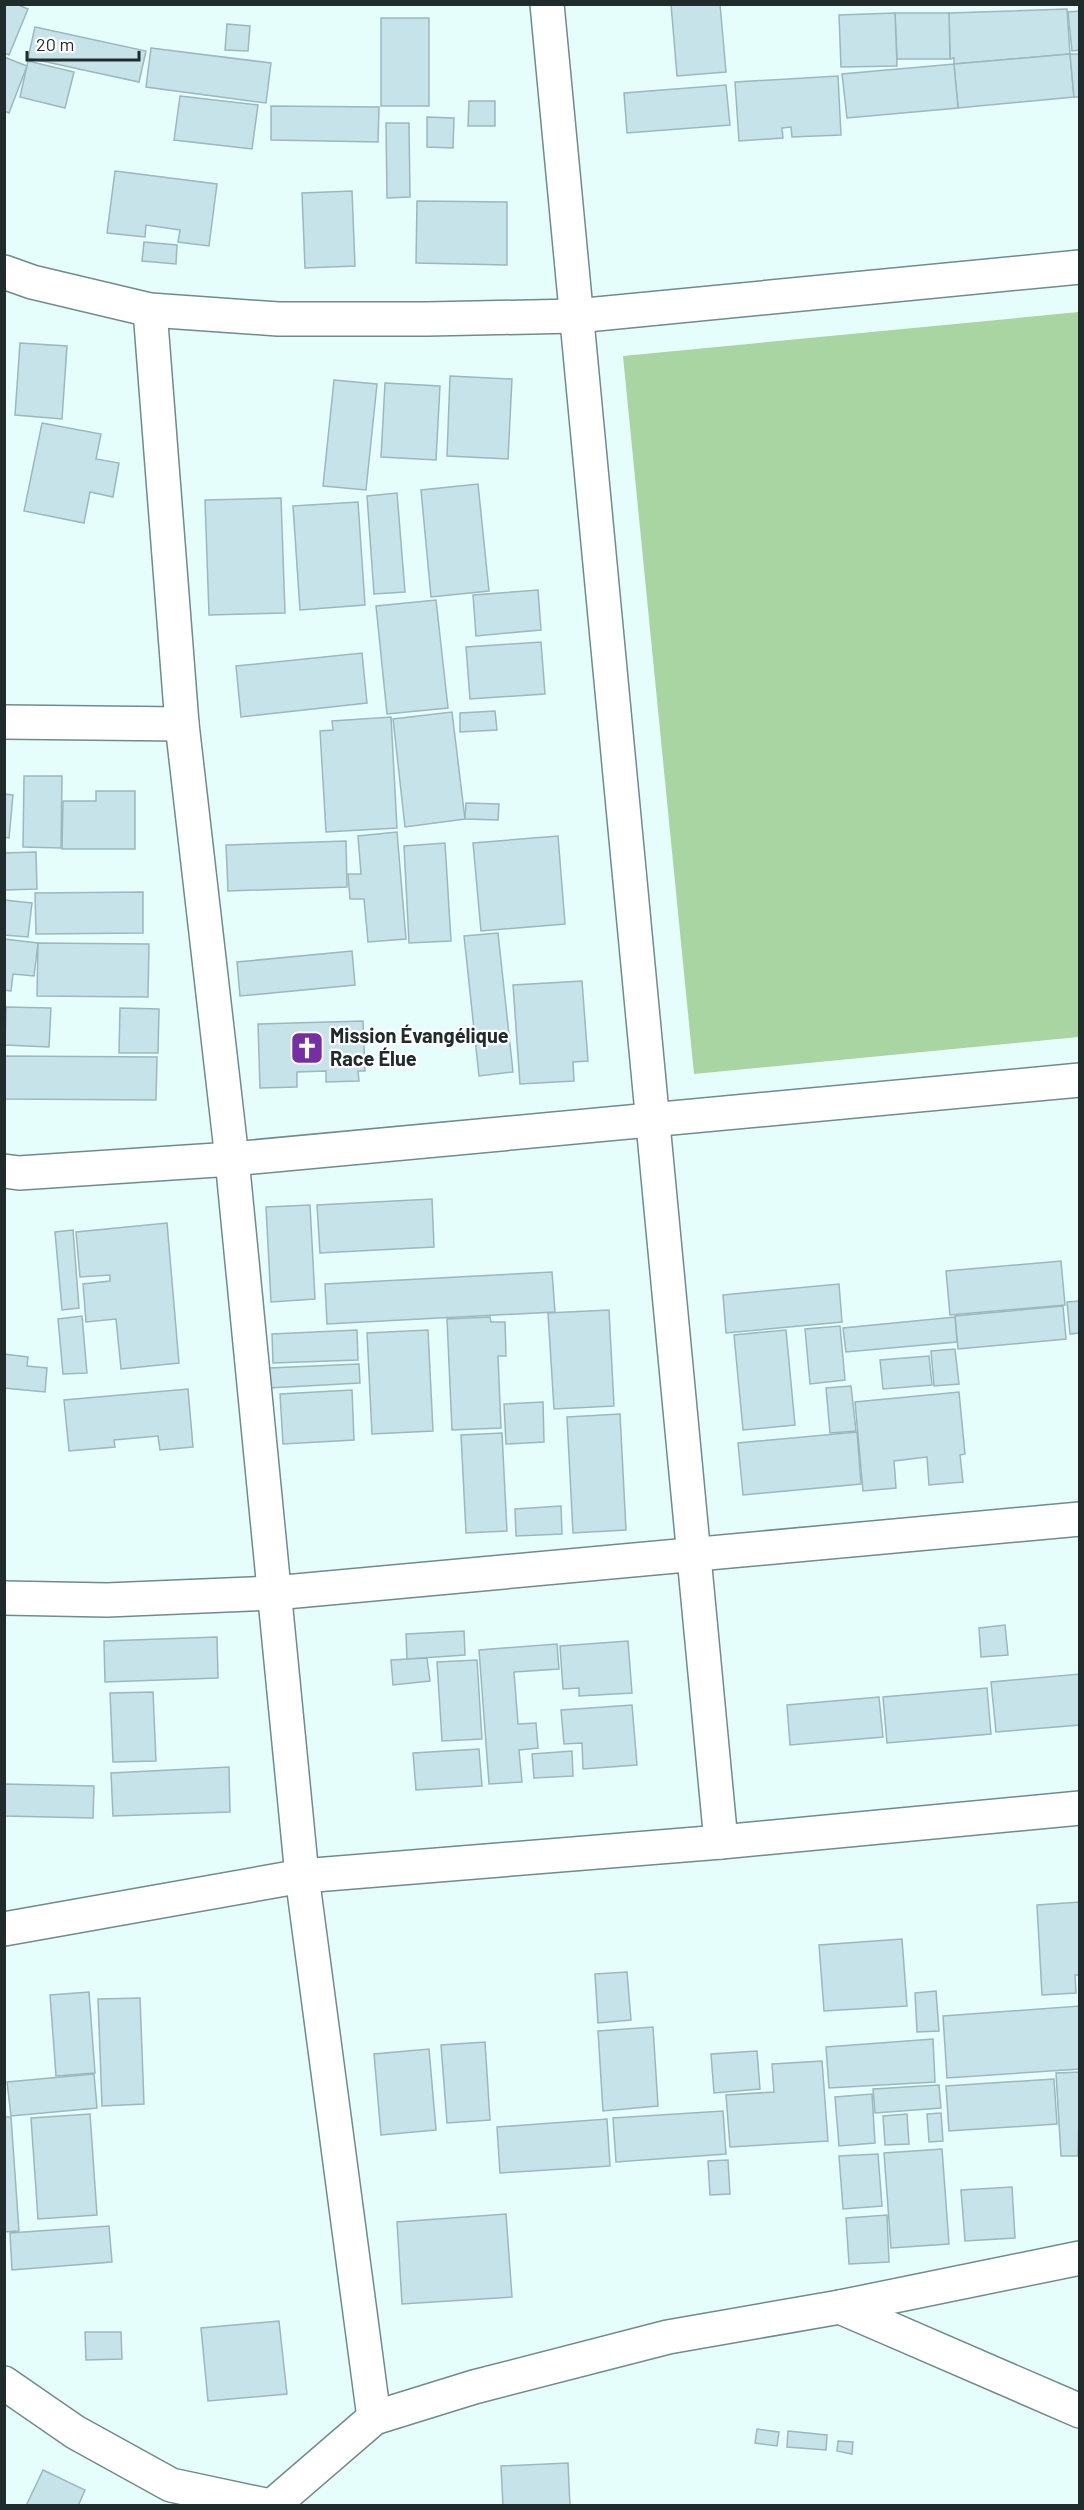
<svg xmlns="http://www.w3.org/2000/svg" width="1084" height="2510" font-family="Barlow,sans-serif">
	<style>
		.green { fill: #a8d5a2 }
		.building { fill: #c7e3ea; stroke: #9cb7bd; stroke-width: 1.5 }
		.lines { fill: none; stroke-linecap: round; stroke-linejoin: round }
		.minor-casing { stroke: #708b89; stroke-width: 36 }
		.minor { stroke: #fff; stroke-width: 33 }
		.labels { text-anchor: middle; stroke-width: 4.5; stroke-linejoin: round; paint-order: stroke }
		.poi-label { font-size: 20px; font-weight: bold; fill: #202c2b; stroke: #fff; text-anchor: start }
	</style>
	<rect width="100%" height="100%" fill="#e6fefb"/>
	<polygon class="green" points="1079,312 1079,1037 694,1074 623,356"/>
	<g class="building">
		<polygon points="4,4 16,4 28,9 9,55 4,53"/>
		<polygon points="671,4 720,4 726,72 677,76"/>
		<polygon points="1067,9 1070,54 954,64 954,58 950,59 949,13"/>
		<polygon points="1080,11 1080,50 1072,51 1068,12"/>
		<polygon points="895,13 949,13 950,59 897,59"/>
		<polygon points="895,13 897,66 841,67 839,15"/>
		<rect x="381" y="18" width="48" height="88"/>
		<polygon points="227,24 250,26 248,51 225,50"/>
		<polygon points="35,27 146,51 139,82 28,58"/>
		<polygon points="151,48 271,63 266,103 146,87"/>
		<polygon points="1070,54 1074,97 958,108 954,64"/>
		<polygon points="1070,54 1080,54 1080,97 1074,97"/>
		<polygon points="4,57 27,66 9,113 4,111"/>
		<polygon points="28,61 74,72 65,108 20,97"/>
		<polygon points="954,64 958,108 847,118 842,74"/>
		<polygon points="838,76 841,135 792,137 791,127 782,128 783,138 739,141 735,82"/>
		<polygon points="726,85 730,125 627,133 624,93"/>
		<polygon points="180,96 258,105 252,149 174,140"/>
		<polygon points="469,101 495,101 495,126 468,126"/>
		<polygon points="271,106 379,107 378,142 271,140"/>
		<polygon points="427,117 454,118 453,148 427,147"/>
		<polygon points="386,123 409,123 410,197 387,198"/>
		<polygon points="115,171 217,184 209,246 178,242 180,230 146,225 145,237 107,233"/>
		<polygon points="352,191 355,266 305,268 302,193"/>
		<polygon points="417,201 507,202 507,265 416,263"/>
		<polygon points="144,242 177,245 176,264 142,261"/>
		<polygon points="20,343 67,346 62,419 15,415"/>
		<polygon points="450,376 512,379 508,459 447,456"/>
		<polygon points="334,380 377,384 366,490 323,486"/>
		<polygon points="385,383 440,386 436,460 381,457"/>
		<polygon points="42,423 101,434 96,459 119,463 113,497 90,492 84,523 24,511"/>
		<polygon points="478,484 489,591 431,597 421,490"/>
		<polygon points="397,493 405,592 374,594 367,496"/>
		<polygon points="281,498 285,613 209,615 205,500"/>
		<polygon points="358,502 365,605 300,610 293,506"/>
		<polygon points="538,590 541,630 476,636 473,595"/>
		<polygon points="436,600 448,708 387,714 376,606"/>
		<polygon points="541,642 545,694 470,699 466,647"/>
		<polygon points="362,653 367,703 241,717 236,666"/>
		<polygon points="495,711 497,730 460,732 460,713"/>
		<polygon points="452,712 465,819 405,827 393,719"/>
		<polygon points="391,717 397,828 326,832 320,731 333,730 332,721"/>
		<polygon points="24,776 62,776 61,848 23,847"/>
		<polygon points="96,791 135,791 135,849 62,849 63,801 96,801"/>
		<polygon points="4,794 13,795 9,838 4,837"/>
		<polygon points="466,803 499,804 498,820 465,819"/>
		<polygon points="397,832 406,939 368,942 364,899 350,899 348,874 361,874 358,836"/>
		<polygon points="558,836 565,924 481,931 473,843"/>
		<polygon points="346,841 347,887 228,891 226,845"/>
		<polygon points="445,843 451,941 409,943 404,846"/>
		<polygon points="36,852 37,889 4,890 4,853"/>
		<polygon points="143,892 143,933 36,934 35,893"/>
		<polygon points="4,900 32,903 28,937 4,935"/>
		<polygon points="498,933 513,1072 479,1076 464,936"/>
		<polygon points="4,939 38,943 34,976 13,974 11,991 4,990"/>
		<polygon points="38,943 149,944 148,997 37,996"/>
		<polygon points="352,951 355,985 240,996 237,962"/>
		<polygon points="582,981 588,1061 573,1062 574,1081 520,1084 513,985"/>
		<polygon points="6,1007 51,1008 49,1047 5,1045"/>
		<polygon points="120,1008 159,1009 158,1053 119,1053"/>
		<polygon points="363,1021 365,1071 358,1071 359,1081 326,1082 326,1071 297,1072 297,1087 260,1088 258,1024"/>
		<polygon points="4,1056 157,1057 156,1100 4,1099"/>
		<polygon points="432,1199 434,1247 320,1253 317,1205"/>
		<polygon points="310,1205 315,1299 271,1302 266,1207"/>
		<polygon points="167,1223 179,1363 121,1369 116,1319 86,1322 83,1284 110,1281 110,1275 80,1277 76,1232"/>
		<polygon points="73,1230 79,1308 62,1310 55,1232"/>
		<polygon points="1061,1261 1065,1305 950,1315 946,1271"/>
		<polygon points="552,1272 555,1312 327,1324 325,1284"/>
		<polygon points="839,1284 842,1322 726,1333 723,1295"/>
		<polygon points="1080,1301 1080,1333 1070,1334 1067,1302"/>
		<polygon points="1063,1306 1066,1339 958,1349 955,1316"/>
		<polygon points="609,1310 614,1406 554,1409 548,1313"/>
		<polygon points="82,1316 87,1373 63,1374 58,1319"/>
		<polygon points="490,1317 491,1322 505,1322 506,1356 498,1356 501,1428 452,1430 447,1319"/>
		<polygon points="955,1317 957,1342 846,1352 843,1328"/>
		<polygon points="840,1326 845,1380 810,1384 805,1329"/>
		<polygon points="357,1330 358,1360 273,1363 272,1334"/>
		<polygon points="428,1330 433,1431 372,1434 367,1333"/>
		<polygon points="786,1330 795,1425 743,1430 734,1335"/>
		<polygon points="955,1349 959,1384 934,1386 931,1351"/>
		<polygon points="4,1354 28,1357 27,1366 47,1368 45,1392 4,1388"/>
		<polygon points="929,1356 932,1385 883,1389 880,1360"/>
		<polygon points="359,1364 360,1383 269,1388 269,1368"/>
		<polygon points="851,1386 856,1431 830,1433 826,1388"/>
		<polygon points="188,1389 193,1447 160,1450 158,1436 114,1440 115,1447 69,1451 64,1400"/>
		<polygon points="352,1390 354,1440 283,1444 280,1394"/>
		<polygon points="959,1392 965,1454 960,1455 963,1482 929,1485 927,1457 894,1461 896,1488 863,1491 855,1402"/>
		<polygon points="543,1402 544,1442 506,1444 504,1404"/>
		<polygon points="620,1414 626,1530 573,1533 567,1417"/>
		<polygon points="857,1432 861,1484 743,1495 738,1443"/>
		<polygon points="502,1433 507,1531 466,1533 461,1435"/>
		<polygon points="561,1506 562,1534 516,1536 515,1509"/>
		<polygon points="1005,1625 1008,1655 981,1657 979,1628"/>
		<polygon points="464,1631 465,1655 407,1659 406,1634"/>
		<polygon points="217,1637 218,1678 105,1682 104,1641"/>
		<polygon points="628,1641 632,1693 579,1696 579,1688 563,1689 560,1646"/>
		<polygon points="557,1644 559,1669 514,1672 518,1724 536,1723 538,1748 519,1750 522,1782 489,1784 479,1650"/>
		<polygon points="427,1658 430,1681 393,1685 391,1660"/>
		<polygon points="477,1660 482,1739 442,1741 437,1662"/>
		<polygon points="1080,1674 1080,1725 996,1732 991,1682"/>
		<polygon points="987,1688 991,1734 887,1743 883,1697"/>
		<polygon points="153,1692 156,1761 113,1762 110,1693"/>
		<polygon points="879,1697 883,1737 790,1745 787,1705"/>
		<polygon points="632,1705 637,1765 583,1769 582,1743 564,1744 561,1710"/>
		<polygon points="479,1749 482,1786 416,1790 413,1753"/>
		<polygon points="572,1751 573,1776 534,1778 532,1754"/>
		<polygon points="229,1767 230,1812 113,1816 111,1773"/>
		<polygon points="4,1784 94,1786 93,1818 4,1816"/>
		<polygon points="1080,1902 1080,1975 1075,1975 1076,1993 1042,1995 1037,1905"/>
		<polygon points="902,1939 907,2006 824,2011 819,1945"/>
		<polygon points="627,1972 631,2020 598,2023 595,1974"/>
		<polygon points="936,1991 939,2031 917,2032 915,1993"/>
		<polygon points="89,1992 95,2073 56,2076 50,1995"/>
		<polygon points="140,1998 144,2104 102,2106 98,1999"/>
		<polygon points="1080,2006 1080,2069 947,2078 943,2016"/>
		<polygon points="653,2027 658,2106 603,2111 598,2031"/>
		<polygon points="933,2039 935,2082 829,2088 826,2047"/>
		<polygon points="485,2042 490,2120 447,2123 441,2045"/>
		<polygon points="429,2049 436,2130 381,2135 374,2054"/>
		<polygon points="757,2051 760,2089 714,2093 711,2054"/>
		<polygon points="822,2061 828,2141 730,2147 726,2095 774,2092 772,2064"/>
		<polygon points="1080,2072 1078,2156 1061,2156 1056,2073"/>
		<polygon points="94,2074 97,2108 11,2116 7,2082"/>
		<polygon points="1054,2079 1057,2124 949,2131 946,2086"/>
		<polygon points="939,2085 941,2108 875,2113 873,2089"/>
		<polygon points="872,2094 875,2143 839,2146 835,2097"/>
		<polygon points="723,2111 726,2154 616,2162 613,2118"/>
		<polygon points="941,2113 943,2141 929,2142 927,2114"/>
		<polygon points="90,2114 97,2215 38,2219 31,2118"/>
		<polygon points="907,2114 909,2144 885,2145 883,2116"/>
		<polygon points="4,2117 11,2117 19,2231 4,2232"/>
		<polygon points="607,2119 610,2166 500,2173 497,2127"/>
		<polygon points="942,2149 949,2244 891,2248 884,2153"/>
		<polygon points="878,2154 882,2206 843,2209 839,2156"/>
		<polygon points="728,2160 730,2194 710,2195 708,2161"/>
		<polygon points="1012,2187 1015,2238 965,2241 961,2190"/>
		<polygon points="506,2214 512,2297 402,2304 397,2222"/>
		<polygon points="887,2215 889,2262 849,2264 846,2218"/>
		<polygon points="109,2226 112,2262 12,2270 10,2233"/>
		<polygon points="279,2321 287,2394 208,2401 201,2328"/>
		<polygon points="85,2332 121,2332 122,2359 86,2360"/>
		<polygon points="757,2429 779,2432 777,2446 755,2443"/>
		<polygon points="788,2431 827,2435 826,2450 787,2447"/>
		<polygon points="838,2441 853,2442 852,2454 837,2451"/>
		<polygon points="568,2463 570,2506 503,2506 501,2466"/>
		<polygon points="43,2470 85,2490 78,2506 26,2506"/>
	</g>
	<g class="lines">
		<defs>
			<g id="minor">
				<polyline points="547,4 721,1842"/>
				<polyline points="4,272 32,282 150,310 278,319 428,319 576,316 1080,267"/>
				<polyline points="150,310 182,724 232,1159 302,1876 374,2418 272,2506"/>
				<polyline points="4,722 182,724"/>
				<polyline points="4,1171 19,1173 232,1159 1080,1080"/>
				<polyline points="4,1598 107,1600 274,1593 1080,1519"/>
				<polyline points="4,1929 302,1876 721,1842 1080,1808"/>
				<polyline points="840,2307 1080,2411"/>
				<polyline points="4,2383 75,2432 171,2485 270,2506"/>
				<polyline points="374,2418 474,2387 668,2337 840,2307 1080,2258"/>
			</g>
		</defs>
		<use href="#minor" class="minor-casing"/>
		<use href="#minor" class="minor"/>
	</g>
	<defs>
		<symbol id="church-square" viewBox="-11 -11 22 22"><rect x="-9" y="-9" width="18" height="18" rx="4" fill="#762fa2" stroke="#fff"/><path d="M-1.2-6h2.4v3.5h3.3v2.4h-3.3V6h-2.4V-.1h-3.3v-2.4h3.3Z" fill="#fff"/></symbol>
	</defs>
	<g fill-rule="evenodd">
		<use href="#church-square" x="288" y="1029" width="38" height="38"/>
	</g>
	<g class="labels">
		<g class="poi-label">
			<text x="330" y="1043">Mission Évangélique<tspan x="330" dy="23">Race Élue</tspan></text>
		</g>
	</g>
	<rect width="1084" height="2510" fill="none" stroke="#202c2b" stroke-width="12"/>
	<path d="M27 51v9h112v-9" fill="none" stroke="#202c2b" stroke-width="3"/>
	<text x="36" y="51" font-size="18" fill="#202c2b" stroke="#ffffff" stroke-width="4.5" paint-order="stroke">20 m</text>
</svg>
